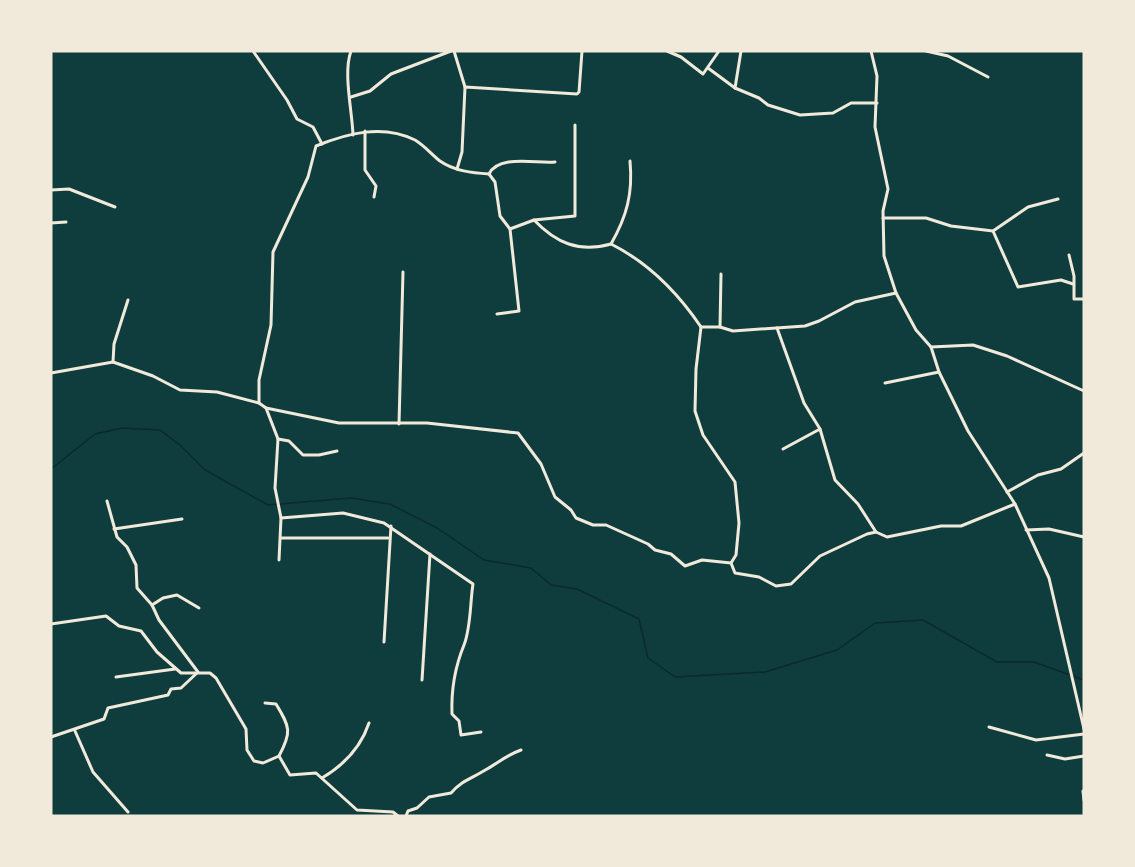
<svg xmlns="http://www.w3.org/2000/svg" width="1135" height="867" font-family="Lato,sans-serif">
	<style>
		.lines { fill: none; stroke-linecap: round; stroke-linejoin: round }
		.stream { stroke: #0a2a2b; stroke-width: 1.5 }
		.minor { stroke: #f1e9da; stroke-width: 3 }
		.tertiary { stroke: #f1e9da; stroke-width: 3 }
	</style>
	<rect width="100%" height="100%" fill="#0f3d3e"/>
	<g class="lines">
		<polyline class="stream" points="51,469 95,434 122,428 160,430 181,446 205,470 268,505 351,498 390,504 437,528 484,560 531,568 551,585 577,589 639,619 648,658 675,677 765,672 837,650 875,623 923,620 997,662 1034,662 1084,680"/>
		<g class="minor">
			<polyline points="253,51 287,100 297,119 313,127 322,144"/>
			<path d="M351,51c-8,22 1,58 2,84"/>
			<polyline points="454,51 465,87"/>
			<polyline points="667,51 681,57 703,74 719,51"/>
			<polyline points="926,51 948,56 988,77"/>
			<polyline points="708,68 735,88 759,98 768,105 800,115 833,113 851,103 877,103"/>
			<polyline points="735,88 741,51"/>
			<polyline points="351,97 370,91 391,74 451,51"/>
			<polyline points="365,131 365,170 376,186 374,197"/>
			<polyline points="457,169 462,152 465,87 577,94 579,92 582,51"/>
			<path d="M489,174c10,-20 48,-10 66,-12"/>
			<polyline points="51,190 69,189 115,207"/>
			<polyline points="883,218 926,218 951,226 993,231 1028,207 1058,199"/>
			<polyline points="534,220 575,216 575,125"/>
			<polyline points="51,223 66,222"/>
			<polyline points="993,231 1018,287 1061,280 1073,284"/>
			<path d="M611,244c16,-28 22,-51 19,-83"/>
			<polyline points="1069,255 1074,276 1074,299 1084,299"/>
			<polyline points="896,293 916,330 931,347 939,372 968,431 1015,504 1049,578 1084,729"/>
			<polyline points="497,314 519,311 510,229"/>
			<polyline points="701,327 696,369 695,411 703,435 735,482 739,523 736,555 731,563"/>
			<polyline points="720,327 721,274"/>
			<polyline points="777,328 804,403 820,429 835,480 858,504 876,532"/>
			<polyline points="931,347 973,345 1007,356 1084,391"/>
			<polyline points="113,362 114,344 128,300"/>
			<polyline points="885,383 939,372"/>
			<polyline points="259,403 266,408 339,423 427,423 518,433 541,464 555,497 571,510 576,518 593,525 606,525 648,544 655,550 671,554 685,566 702,560 731,563 735,573 759,577 776,586 791,584 820,556 867,534 876,532 887,537 941,526 961,526 1015,504"/>
			<polyline points="266,408 278,439 275,488 281,518 279,560"/>
			<polyline points="399,424 403,272"/>
			<polyline points="278,439 289,441 303,455 319,455 337,451"/>
			<polyline points="783,449 820,429"/>
			<polyline points="1007,492 1038,475 1061,469 1084,453"/>
			<path d="M281,518l62,-5 41,10 89,61c-3,19 -2,43 -9,61 -9,22 -13,44 -12,69l7,7 2,14 20,-3"/>
			<polyline points="114,529 182,519"/>
			<polyline points="1026,530 1049,529 1084,537"/>
			<polyline points="281,538 388,538"/>
			<polyline points="152,605 163,598 177,595 199,608"/>
			<polyline points="384,642 391,526"/>
			<polyline points="116,677 175,669"/>
			<polyline points="422,680 430,554"/>
			<path d="M265,703l11,1c14,23 16,28 3,52"/>
			<polyline points="989,727 1036,740 1084,734"/>
			<polyline points="75,731 93,772 128,812"/>
			<polyline points="51,737 104,719 108,708 168,695 171,689 181,688 198,672 159,620 152,605 137,588 136,565 127,547 117,537 107,501"/>
			<polyline points="1047,755 1065,759 1084,756"/>
			<path d="M322,778c22,-13 39,-31 47,-55"/>
			<polyline points="1083,791 1084,800"/>
			<path d="M406,816l2,-5 9,-3 12,-11 22,-4c11,-13 22,-15 36,-24 12,-7 20,-14 34,-19"/>
		</g>
		<g class="tertiary">
			<path d="M51,373l62,-11 40,14 27,14 37,2 42,11v-23l12,-55 2,-73 35,-75 8,-31c32,-13 67,-22 99,-6 10,6 16,14 25,21 14,10 33,12 49,13l6,8 5,34 10,13 24,-9c22,23 45,33 77,24 38,19 67,49 90,83h19l13,4 72,-5 14,-5 36,-19 41,-9 -12,-37 -1,-45 5,-22 -13,-62 2,-51 -6,-25"/>
			<polyline points="51,624 106,616 119,626 141,631 157,652 181,673 210,673 216,678 246,729 247,750 254,761 263,763 279,756 290,775 316,773 357,810 393,812 398,816"/>
		</g>
	</g>
	<rect width="1135" height="867" fill="none" stroke="#f1e9da" stroke-width="105"/>
</svg>
